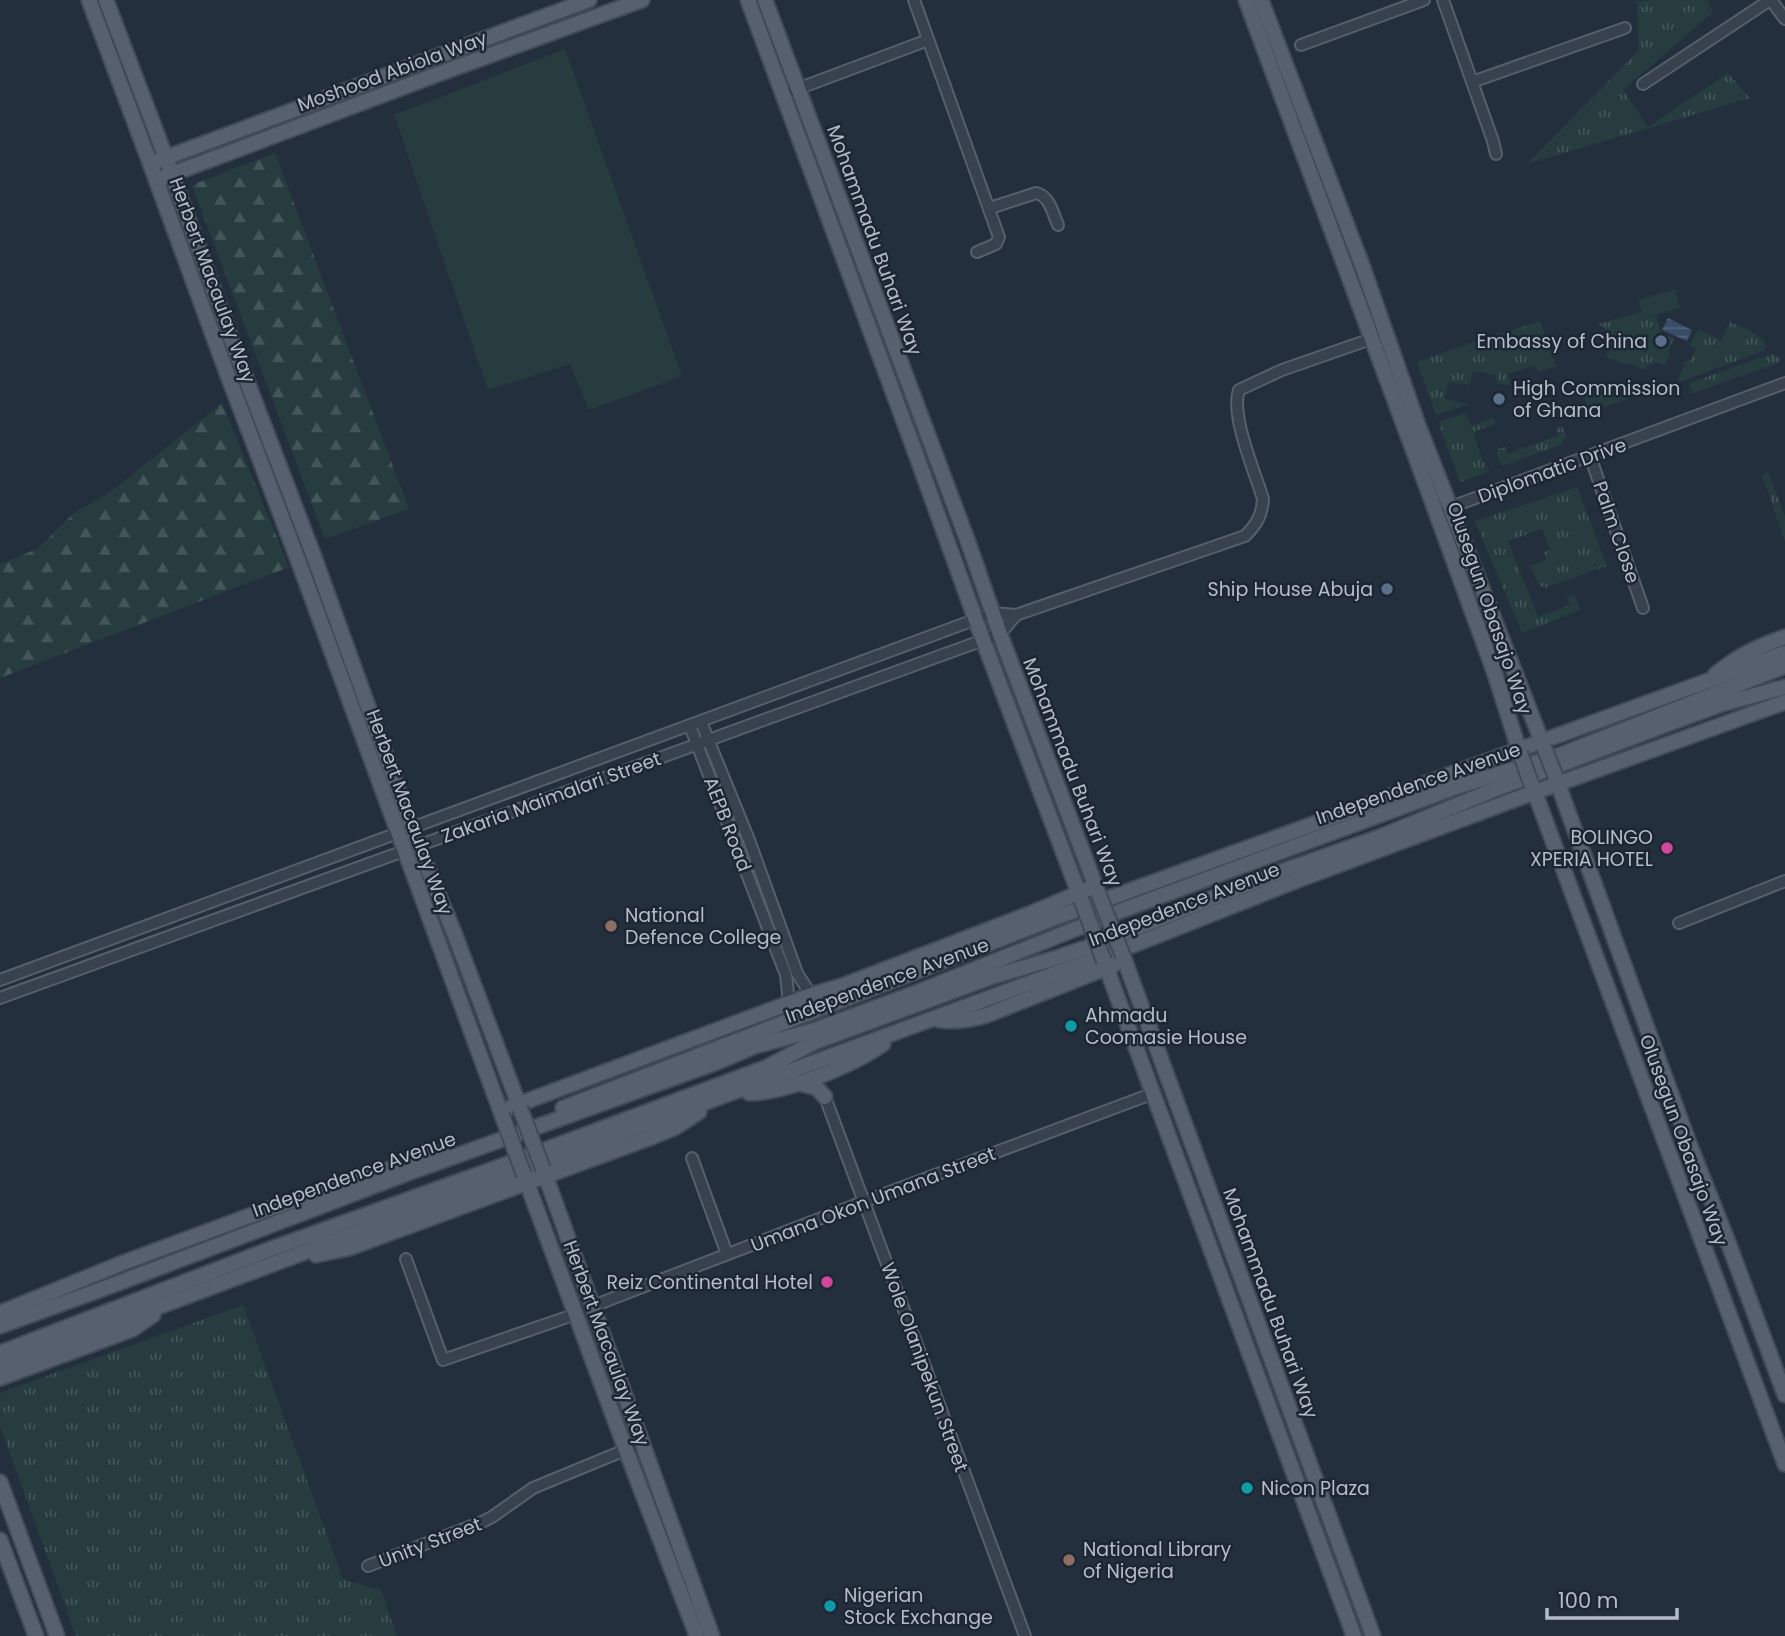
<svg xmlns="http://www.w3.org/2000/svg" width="1785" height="1636" font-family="Poppins,sans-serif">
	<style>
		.grass { fill: url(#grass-tufts) }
		.forest { fill: url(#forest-firs) }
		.pitch { fill: #263c3f }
		.water { fill: url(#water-rules) }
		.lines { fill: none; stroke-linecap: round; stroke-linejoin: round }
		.minor-casing { stroke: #565f6c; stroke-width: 14 }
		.major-casing { stroke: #414a57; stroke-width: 18 }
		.minor { stroke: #38414e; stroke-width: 10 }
		.major { stroke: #56606e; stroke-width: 14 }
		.major-bridge-casing { stroke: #414a57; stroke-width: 18; stroke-linecap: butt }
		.major-bridge { stroke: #56606e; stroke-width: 14 }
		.service-dot { fill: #5c6f8a; stroke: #1d2633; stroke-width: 2.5 }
		.hotel-dot { fill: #d1479c; stroke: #1d2633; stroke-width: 2.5 }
		.education-dot { fill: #8d6e63; stroke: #1d2633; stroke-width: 2.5 }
		.culture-dot { fill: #0f9aa8; stroke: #1d2633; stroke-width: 2.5 }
		.labels { text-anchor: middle; stroke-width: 5; stroke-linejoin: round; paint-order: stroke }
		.street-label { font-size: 19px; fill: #b4bcc9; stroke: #1d2633 }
		.poi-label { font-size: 19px; fill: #b4bcc9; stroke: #1d2633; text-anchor: start }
	</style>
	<defs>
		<pattern id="grass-tufts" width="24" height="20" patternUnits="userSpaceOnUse" patternTransform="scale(1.75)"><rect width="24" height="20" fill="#263c3f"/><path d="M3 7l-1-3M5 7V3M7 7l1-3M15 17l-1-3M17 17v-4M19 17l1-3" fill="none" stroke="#435659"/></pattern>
		<pattern id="forest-firs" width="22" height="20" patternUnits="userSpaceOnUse" patternTransform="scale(1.75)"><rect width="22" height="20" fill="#263c3f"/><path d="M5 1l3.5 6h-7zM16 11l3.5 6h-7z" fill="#435659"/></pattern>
		<pattern id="water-rules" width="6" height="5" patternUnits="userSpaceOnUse" patternTransform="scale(1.75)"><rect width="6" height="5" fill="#394c67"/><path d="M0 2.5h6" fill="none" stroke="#53647b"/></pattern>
	</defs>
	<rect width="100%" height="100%" fill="#242f3e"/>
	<g class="grass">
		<polygon points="1652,0 1707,0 1713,12 1623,90 1648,127 1728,73 1750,98 1527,164 1639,50 1637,2"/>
		<polygon points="1642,312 1644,318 1656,315 1661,332 1674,338 1668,352 1670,354 1665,366 1657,362 1646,366 1644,370 1630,363 1625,365 1606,356 1611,344 1605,328 1598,324"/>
		<polygon points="1540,321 1556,366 1538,372 1535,365 1508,374 1510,381 1508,385 1496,383 1497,375 1473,371 1470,385 1448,382 1445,399 1470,404 1436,415 1417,362 1476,341"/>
		<path d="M1730,322c13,6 32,11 36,25l-3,4 -86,32 9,-22 3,1 7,-14 -6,-3 8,-16 23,11z"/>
		<polygon points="1772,354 1780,358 1781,362 1693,393 1689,383"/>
		<polygon points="1588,381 1627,399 1597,410 1587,404 1580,384"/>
		<polygon points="1466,413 1471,426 1493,418 1496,424 1473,432 1483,461 1490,471 1460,482 1438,422"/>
		<polygon points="1562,426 1567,438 1562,440 1563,444 1502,466 1498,459 1497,449 1505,447 1508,454 1559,435 1557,428"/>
		<polygon points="1768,472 1785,516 1785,541 1762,475"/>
		<polygon points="1577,487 1607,566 1544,588 1538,584 1530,566 1546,560 1544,552 1550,550 1542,529 1508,541 1538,617 1570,605 1567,597 1574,595 1580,610 1522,633 1475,521"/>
		<polygon points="243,1305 343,1579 381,1590 397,1636 76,1636 0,1426 0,1393"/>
	</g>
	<g class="forest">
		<polygon points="275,153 409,509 325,539 192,185"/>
		<polygon points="222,403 289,567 0,678 0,564 37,549 74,513 109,493"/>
	</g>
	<g class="pitch">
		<polygon points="565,49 682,376 589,410 570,364 488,390 394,115"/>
		<polygon points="1675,289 1680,308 1644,318 1638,300"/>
	</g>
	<polygon class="water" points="1668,318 1692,330 1687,341 1662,330"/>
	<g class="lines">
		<defs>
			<g id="minor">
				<polyline points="914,0 999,237 996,244 977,252"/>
				<polyline points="1443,0 1493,141 1496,154"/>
				<polyline points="1771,0 1785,19"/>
				<polyline points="1301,45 1424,0"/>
				<polyline points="1472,82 1625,28"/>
				<polyline points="1643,84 1770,0"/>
				<polyline points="792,91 928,40"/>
				<path d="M990,208l46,-15c14,3 17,21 22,32"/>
				<polyline points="1590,456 1643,608"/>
				<polyline points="1443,510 1785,383"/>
				<polyline points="701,722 749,840 797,973 811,995"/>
				<polyline points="690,726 786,975 789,1003"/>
				<polyline points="1679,923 1785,881"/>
				<path d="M0,980l993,-367 23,2 229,-79c12,-12 17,-21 18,-37 -8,-27 -33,-84 -24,-109l43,-20 89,-31"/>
				<polyline points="0,998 1000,634 1016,615"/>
				<polyline points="825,1097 1025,1636"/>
				<polyline points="692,1158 727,1254"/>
				<polyline points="406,1259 443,1360 576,1314"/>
				<polyline points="593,1306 863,1202 1154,1093"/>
				<polyline points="368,1566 482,1522 492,1517 533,1488 642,1443"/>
			</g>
			<g id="major">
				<polyline points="89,0 150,163 225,368 298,560 502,1115"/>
				<polyline points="106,0 166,158 240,363 313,554 418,845 455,935 520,1108"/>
				<polyline points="748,0 913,446 983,640 1081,899"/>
				<polyline points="765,0 968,542 1000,634 1099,895"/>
				<polyline points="1246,0 1421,471 1495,674 1520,753"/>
				<polyline points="1261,0 1362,265 1418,425 1544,747"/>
				<polyline points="157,161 589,0"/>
				<polyline points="164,177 438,74 642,0"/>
				<path d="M1716,674c25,-20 39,-26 69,-37"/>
				<polyline points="1555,776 1689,1143 1728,1242 1785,1395"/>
				<polyline points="1532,785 1785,1464"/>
				<polyline points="1088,947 1277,873 1382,836 1491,791 1665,725 1722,704 1785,687"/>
				<polyline points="1123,956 1373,1636"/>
				<polyline points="1104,961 1354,1636"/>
				<path d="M939,1020c17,2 31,0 48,-5l127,-50"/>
				<polyline points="799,1083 817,1088 825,1097"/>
				<path d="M749,1093c37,0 104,-28 134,-49"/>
				<polyline points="511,1107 811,995 842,986 1032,913 1088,889"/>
				<polyline points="563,1108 1052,919 1785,653"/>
				<polyline points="543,1169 712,1636"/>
				<polyline points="524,1175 626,1450 697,1636"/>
				<polyline points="316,1255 349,1248 652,1137 676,1127 699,1112"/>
				<polyline points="0,1313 120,1264 260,1212 442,1152"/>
				<polyline points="0,1326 113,1285 408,1173 715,1063 755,1046 812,1031 918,992 1120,911 1456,787 1560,755 1785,666"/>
				<polyline points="0,1353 271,1249 499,1167 765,1068 815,1042 994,976 1053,959 1082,949"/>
				<polyline points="0,1366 717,1098 1141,942 1298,880 1535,792 1785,702"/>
				<polyline points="0,1378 133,1329 153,1315"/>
				<polyline points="0,1482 57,1636"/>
				<polyline points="0,1540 36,1636"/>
			</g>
		</defs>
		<use href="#minor" class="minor-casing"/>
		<use href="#major" class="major-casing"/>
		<use href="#minor" class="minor"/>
		<use href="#major" class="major"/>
		<defs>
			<g id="major-bridge">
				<polyline points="1544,747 1555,775"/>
				<polyline points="1520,753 1531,783"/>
				<polyline points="1099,895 1123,956"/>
				<polyline points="1081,899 1104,961"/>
				<polyline points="520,1108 543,1169"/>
				<polyline points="502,1115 524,1175"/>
			</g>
		</defs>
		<use href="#major-bridge" class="major-bridge-casing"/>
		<use href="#major-bridge" class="major-bridge"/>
	</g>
	<g class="service-dot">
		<circle cx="1661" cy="341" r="7"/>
		<circle cx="1499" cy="399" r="7"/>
		<circle cx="1387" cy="589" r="7"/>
	</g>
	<g class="hotel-dot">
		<circle cx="1667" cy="848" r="7"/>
		<circle cx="827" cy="1282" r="7"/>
	</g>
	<g class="education-dot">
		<circle cx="611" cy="926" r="7"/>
		<circle cx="1069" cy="1560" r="7"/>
	</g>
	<g class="culture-dot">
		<circle cx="1071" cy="1026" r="7"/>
		<circle cx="1247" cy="1488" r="7"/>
		<circle cx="830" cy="1606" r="7"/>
	</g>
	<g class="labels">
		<g class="street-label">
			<text transform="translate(392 71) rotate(-20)" y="7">Moshood Abiola Way</text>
			<text transform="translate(875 240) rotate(70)" y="7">Mohammadu Buhari Way</text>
			<text transform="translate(213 280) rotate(70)" y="7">Herbert Macaulay Way</text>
			<text transform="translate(1552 470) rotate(-20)" y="7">Diplomatic Drive</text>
			<text transform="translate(1617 532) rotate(71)" y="7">Palm Close</text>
			<text transform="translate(1490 608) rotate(71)" y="7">Olusegun Obasajo Way</text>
			<text transform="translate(1073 772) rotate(69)" y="7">Mohammadu Buhari Way</text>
			<text transform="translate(1418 783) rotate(-19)" y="7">Independence Avenue</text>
			<text transform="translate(551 797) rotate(-20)" y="7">Zakaria Maimalari Street</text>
			<text transform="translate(410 812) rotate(70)" y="7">Herbert Macaulay Way</text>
			<text transform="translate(728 824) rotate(69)" y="7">AEPB Road</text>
			<text transform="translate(1184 904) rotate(-21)" y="7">Indepedence Avenue</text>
			<text transform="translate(887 980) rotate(-20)" y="7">Independence Avenue</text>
			<text transform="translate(1684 1140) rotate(70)" y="7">Olusegun Obasajo Way</text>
			<text transform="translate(354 1174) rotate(-20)" y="7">Independence Avenue</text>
			<text transform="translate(873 1199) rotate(-21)" y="7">Umana Okon Umana Street</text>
			<text transform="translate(1271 1303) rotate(70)" y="7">Mohammadu Buhari Way</text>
			<text transform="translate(607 1343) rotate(70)" y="7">Herbert Macaulay Way</text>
			<text transform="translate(925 1367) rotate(70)" y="7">Wole Olanipekun Street</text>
			<text transform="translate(430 1542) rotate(-21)" y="7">Unity Street</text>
		</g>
		<g class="poi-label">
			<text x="1647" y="348" text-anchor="end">Embassy of China</text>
			<text x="1513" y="395">High Commission<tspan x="1513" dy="22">of Ghana</tspan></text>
			<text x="1373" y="596" text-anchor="end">Ship House Abuja</text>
			<text x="1653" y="844" text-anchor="end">BOLINGO<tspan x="1653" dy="22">XPERIA HOTEL</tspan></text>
			<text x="625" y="922">National<tspan x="625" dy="22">Defence College</tspan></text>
			<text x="1085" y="1022">Ahmadu<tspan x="1085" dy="22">Coomasie House</tspan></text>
			<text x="813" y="1289" text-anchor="end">Reiz Continental Hotel</text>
			<text x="1261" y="1495">Nicon Plaza</text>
			<text x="1083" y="1556">National Library<tspan x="1083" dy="22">of Nigeria</tspan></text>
			<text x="844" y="1602">Nigerian<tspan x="844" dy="22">Stock Exchange</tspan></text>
		</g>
	</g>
	<path d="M1547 1608v10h130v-10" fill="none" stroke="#b4bcc9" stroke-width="3.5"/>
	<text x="1558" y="1608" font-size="21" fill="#b4bcc9" stroke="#1d2633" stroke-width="5" paint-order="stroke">100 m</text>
</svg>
